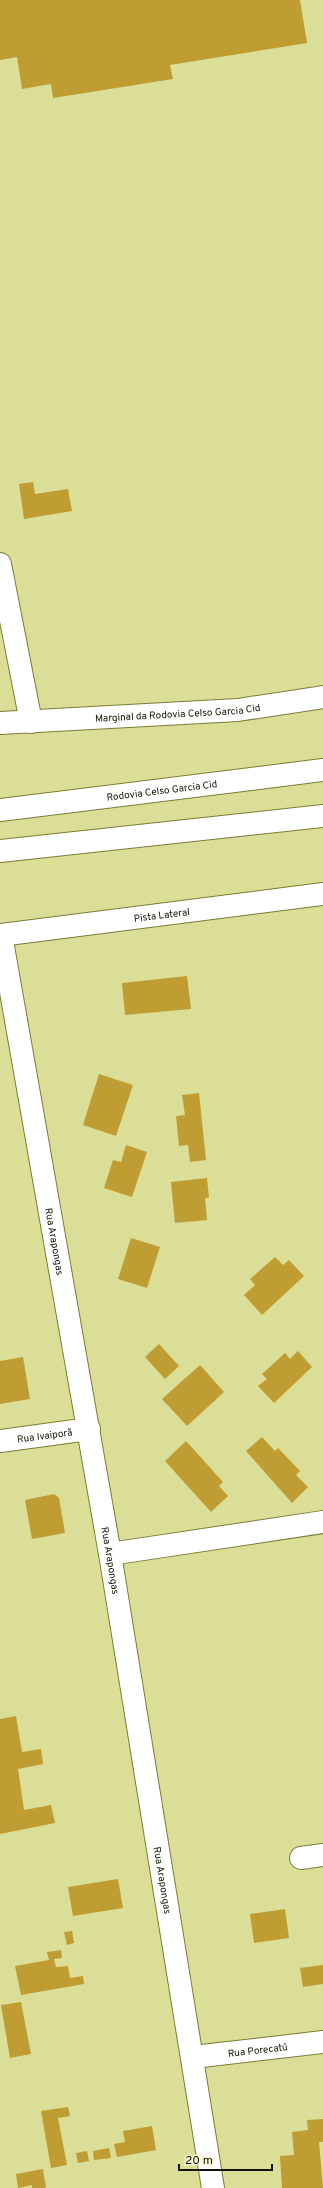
<svg xmlns="http://www.w3.org/2000/svg" width="323" height="2188" font-family="Overpass,sans-serif">
	<style>
		.building { fill: #bf9d33 }
		.lines { fill: none; stroke-linecap: round; stroke-linejoin: round }
		.minor-casing { stroke: #7b7c37; stroke-width: 24 }
		.highway-casing { stroke: #7b7c37; stroke-width: 24 }
		.minor { stroke: #fff; stroke-width: 22 }
		.highway { stroke: #fff; stroke-width: 22 }
		.labels { text-anchor: middle; stroke-width: 3; stroke-linejoin: round; paint-order: stroke }
		.street-label { font-size: 10px; fill: #131300; stroke: #fafcd9 }
	</style>
	<rect width="100%" height="100%" fill="#dbde96"/>
	<g class="building">
		<polygon points="0,0 300,0 307,43 170,65 173,79 53,98 51,84 22,89 17,57 0,60"/>
		<polygon points="33,482 35,494 68,489 72,511 24,519 19,484"/>
		<polygon points="187,976 191,1009 125,1015 122,983"/>
		<polygon points="99,1074 133,1085 116,1136 83,1125"/>
		<polygon points="199,1093 206,1160 190,1162 188,1145 179,1146 176,1116 185,1115 182,1095"/>
		<polygon points="126,1145 147,1152 132,1197 104,1188 113,1160 121,1162"/>
		<polygon points="207,1178 209,1198 205,1198 207,1220 175,1223 171,1182"/>
		<polygon points="131,1238 160,1247 147,1288 118,1279"/>
		<polygon points="275,1257 283,1265 289,1260 304,1276 262,1315 244,1295 255,1285 250,1279"/>
		<polygon points="159,1344 179,1366 165,1379 145,1357"/>
		<polygon points="298,1351 312,1367 274,1403 258,1386 267,1379 262,1374 285,1353 290,1359"/>
		<polygon points="23,1357 30,1399 0,1404 0,1361"/>
		<polygon points="200,1365 224,1392 187,1426 162,1399"/>
		<polygon points="262,1437 275,1451 278,1448 300,1471 296,1475 308,1487 292,1503 246,1451"/>
		<polygon points="186,1441 223,1482 219,1486 228,1496 211,1512 165,1461"/>
		<polygon points="54,1494 59,1498 65,1533 32,1539 25,1500"/>
		<polygon points="16,1716 22,1752 41,1749 43,1764 18,1769 24,1810 51,1805 55,1823 0,1834 0,1719"/>
		<polygon points="118,1879 123,1908 73,1916 68,1887"/>
		<polygon points="285,1909 289,1938 254,1943 250,1914"/>
		<polygon points="72,1931 74,1943 67,1945 64,1932"/>
		<polygon points="61,1950 62,1958 54,1959 56,1967 68,1966 70,1978 83,1976 84,1984 21,1995 15,1966 49,1960 47,1952"/>
		<polygon points="323,1965 323,1984 303,1987 300,1968"/>
		<polygon points="21,2002 31,2054 10,2058 1,2005"/>
		<polygon points="68,2107 70,2116 58,2118 67,2165 51,2168 41,2111"/>
		<polygon points="323,2119 323,2142 319,2142 323,2188 282,2188 280,2156 294,2155 292,2132 308,2130 307,2120"/>
		<polygon points="152,2126 156,2150 117,2157 114,2144 125,2142 123,2131"/>
		<polygon points="109,2148 111,2158 94,2160 93,2151"/>
		<polygon points="87,2151 89,2161 78,2163 76,2153"/>
		<polygon points="43,2169 46,2188 32,2188 32,2185 18,2188 16,2174"/>
	</g>
	<g class="lines">
		<defs>
			<g id="minor">
				<polyline points="0,564 31,722"/>
				<path id="s1" d="M0,723l238,-13 85,-13"/>
				<path id="s2" d="M0,935l323,-41"/>
				<path id="s3" d="M1,935l109,619 103,634"/>
				<path id="s4" d="M0,1441l89,-12"/>
				<polyline points="110,1554 323,1522"/>
				<polyline points="301,1858 323,1855"/>
				<path id="s5" d="M193,2057l130,-15"/>
			</g>
			<g id="highway">
				<path id="s6" d="M0,810l323,-40"/>
				<polyline points="0,851 323,816"/>
			</g>
		</defs>
		<use href="#minor" class="minor-casing"/>
		<use href="#highway" class="highway-casing"/>
		<use href="#minor" class="minor"/>
		<use href="#highway" class="highway"/>
	</g>
	<g class="labels">
		<g class="street-label">
			<text dy="4" stroke="none"><textPath href="#s1" startOffset="178">Marginal da Rodovia Celso Garcia Cid</textPath></text>
			<text dy="4" stroke="none"><textPath href="#s6" startOffset="163">Rodovia Celso Garcia Cid</textPath></text>
			<text dy="4" stroke="none"><textPath href="#s2" startOffset="163">Pista Lateral</textPath></text>
			<text dy="4" stroke="none"><textPath href="#s3" startOffset="311">Rua Arapongas</textPath></text>
			<text dy="4" stroke="none"><textPath href="#s4" startOffset="45">Rua Ivaiporã</textPath></text>
			<text dy="4" stroke="none"><textPath href="#s3" startOffset="635">Rua Arapongas</textPath></text>
			<text dy="4" stroke="none"><textPath href="#s3" startOffset="959">Rua Arapongas</textPath></text>
			<text dy="4" stroke="none"><textPath href="#s5" startOffset="65">Rua Porecatú</textPath></text>
		</g>
	</g>
	<path d="M179 2164v6h93v-6" fill="none" stroke="#131300" stroke-width="2"/>
	<text x="185" y="2164" font-size="12" fill="#131300" stroke="#fafcd9" stroke-width="3" paint-order="stroke">20 m</text>
</svg>
